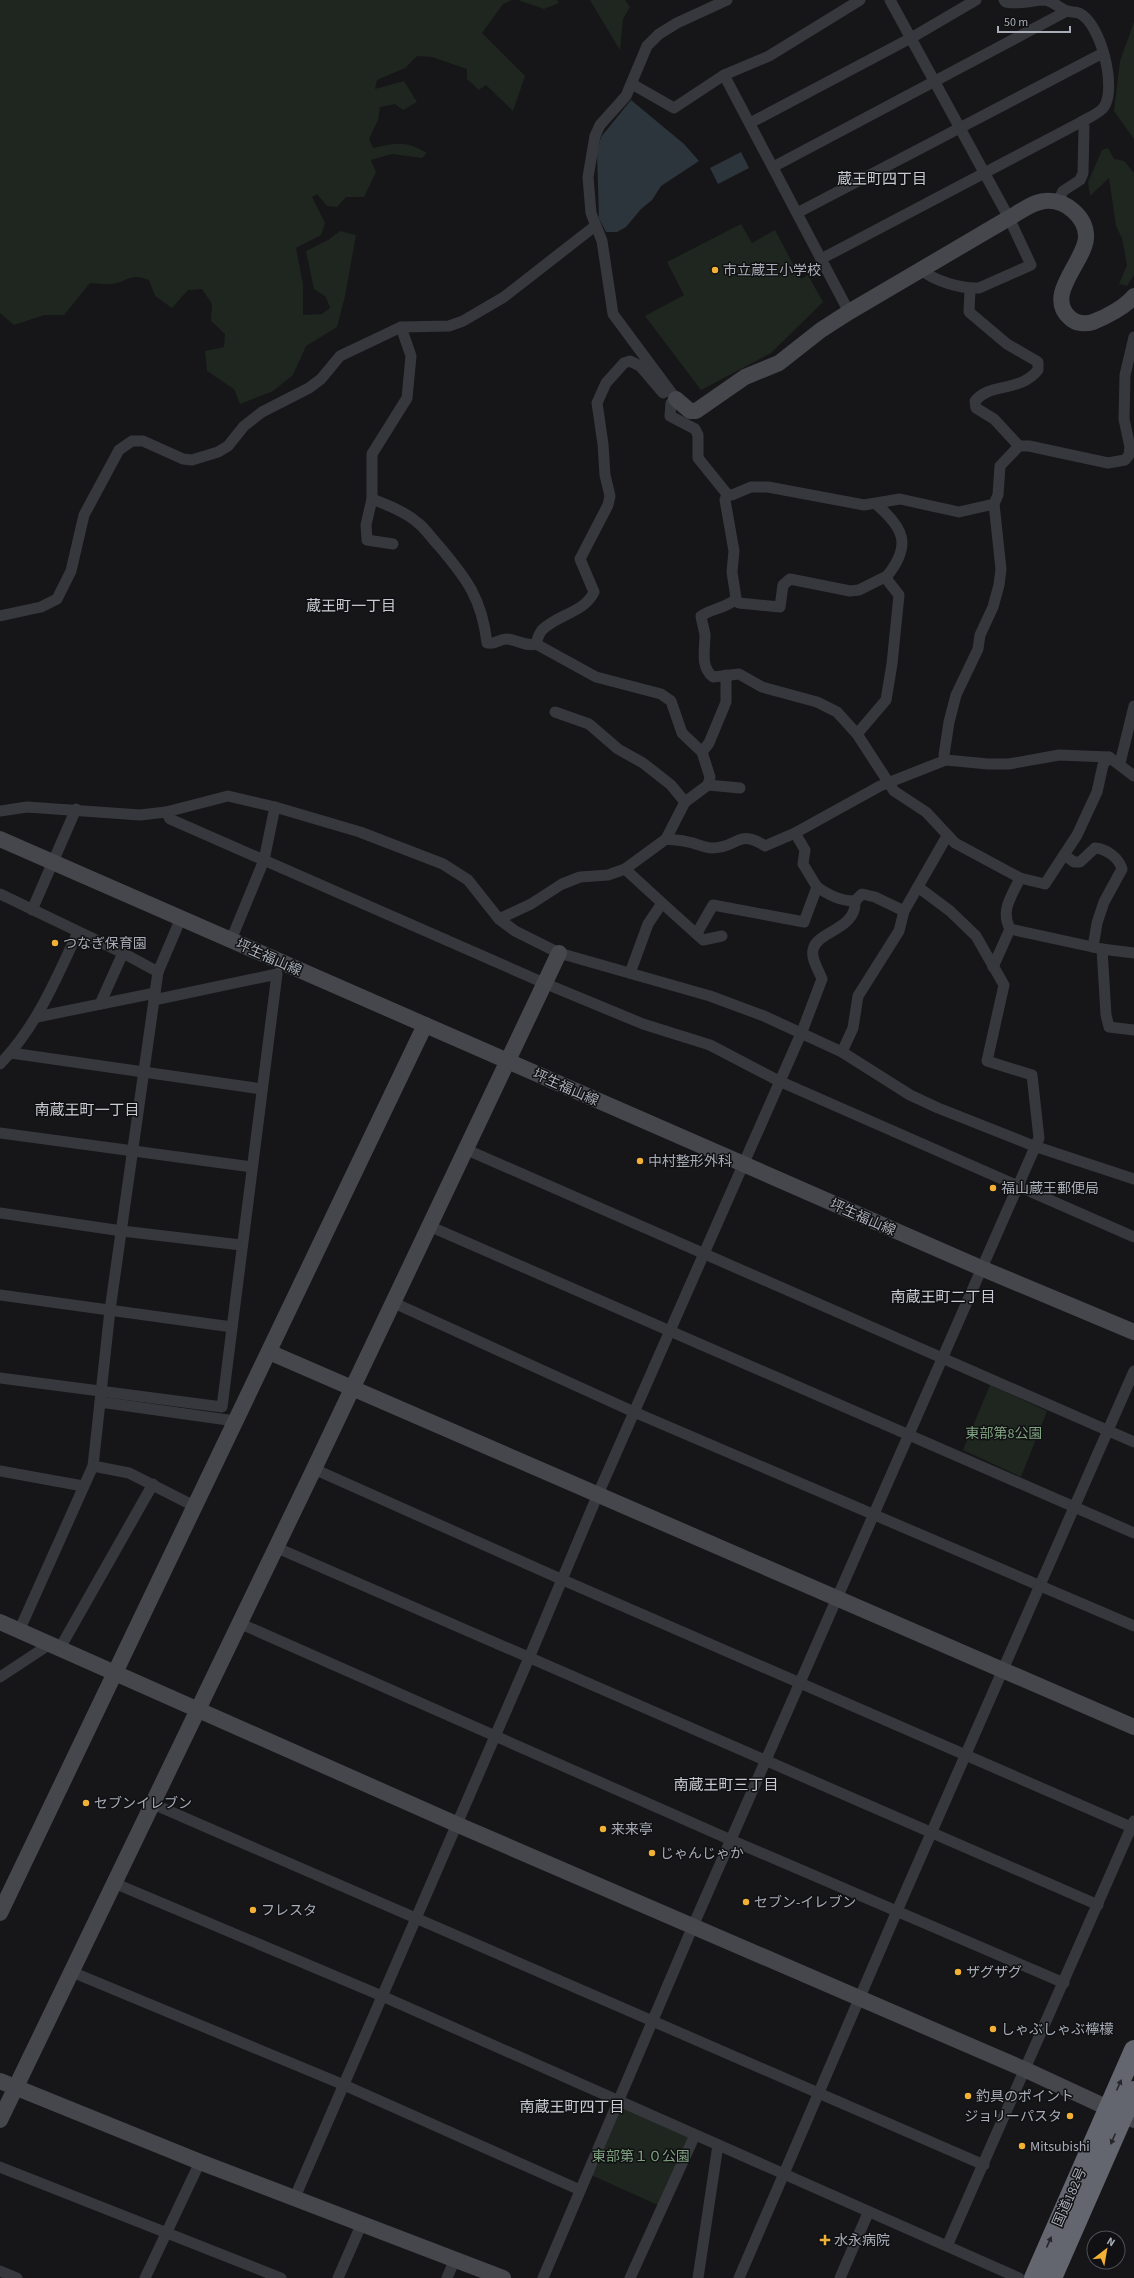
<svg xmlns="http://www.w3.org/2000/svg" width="1134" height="2278" font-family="'Source Sans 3','Noto Sans JP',sans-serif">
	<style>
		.green { fill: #1e261f }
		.water { fill: #2c353c }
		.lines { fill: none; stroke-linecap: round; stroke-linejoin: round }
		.street { stroke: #37383d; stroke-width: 11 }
		.secondary { stroke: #45474d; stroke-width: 16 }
		.highway { stroke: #63666e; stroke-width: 20 }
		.oneway { fill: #26262a }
		.poi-dot { fill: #f2b134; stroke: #111113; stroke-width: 1.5 }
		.labels { text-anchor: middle; stroke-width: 3; stroke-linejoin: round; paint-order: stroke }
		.poi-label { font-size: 14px; fill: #a8adb8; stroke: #111113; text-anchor: start }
		.street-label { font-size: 14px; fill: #a8adb8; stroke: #111113 }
		.park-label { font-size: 14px; fill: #7fa381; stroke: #111113 }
		.neighbourhood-label { font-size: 15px; fill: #c9ccd4; stroke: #111113 }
	</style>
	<rect width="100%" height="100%" fill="#161618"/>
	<g class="green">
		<path d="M0,0h512l-9,4 -21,29 43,43 -12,35 -27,-26 -7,5 -12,-11v-10l-35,-12 -15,-1 -12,12 -28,12 -2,9 29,-8 13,21 -14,8 -8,-6 -15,3 -2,13 -9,19 4,9c23,-5 32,-8 54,5l-5,5 -30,-4 -21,6 5,12 -12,25h-18l-9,10 -10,-1 -10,-12 -5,3 13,26 -4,12 -25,13 7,36v31l19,-1 8,-6 -4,-11 -12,-8 -8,-38 22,-11 12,-9 16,4 -11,61 -8,31 -31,19 -13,29 -20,16 -33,13 -6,-15 -27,-18 -2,-20 19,-4 1,-13 -14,-13 1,-17 -10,-15 -14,1 -16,18 -17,-12 -6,-16c-20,-8 -21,2 -37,4 -7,1 -15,-1 -22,-1l-26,32h-20l-30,10 -14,-12z"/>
		<polygon points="518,0 557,0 559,3 544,9"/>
		<polygon points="590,0 625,0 630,7 623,19 620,50"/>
		<polygon points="1134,22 1134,139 1114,111 1120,61"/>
		<polygon points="1108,148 1114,159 1124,161 1134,173 1134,275 1127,286 1119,284 1127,265 1122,238 1116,226 1109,178 1090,196 1088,182 1102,150"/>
		<polygon points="741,224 752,243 775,230 801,279 808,275 823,302 771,353 701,390 645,316 684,295 667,262"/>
		<polygon points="990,1385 1047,1411 1021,1477 963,1450"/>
		<polygon points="619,2104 692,2136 660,2206 589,2174"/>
	</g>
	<g class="water">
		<polygon points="631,100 684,144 699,161 661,186 652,200 641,209 626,227 617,232 606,232 599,218 597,152 601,137"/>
		<polygon points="741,152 749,168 718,184 710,168"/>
	</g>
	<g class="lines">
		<g class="street">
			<polyline points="727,0 677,23 659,34 647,46 626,96 600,125 595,136 588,177 591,213 602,241 613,314 676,399 671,403 670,416 695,429 698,435 698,458 727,494 732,495 751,487 768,487 864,505 900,499 959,512 994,504 1001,569 999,585 993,607 980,635 978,649 956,695 949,722 944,755 946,760 988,764 1009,764 1059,755 1109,757 1134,776"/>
			<path d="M890,0l119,218 22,47 -52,23c-17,1 -46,-7 -58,-19"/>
			<path d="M1004,0l2,2c17,3 25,-2 39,-2 7,1 15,8 22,11 3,1 8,1 12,2 22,10 38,75 25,94 -4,6 -16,11 -23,15l3,5 -1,46 -3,7 -17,11 -6,12"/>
			<polyline points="724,75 849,312"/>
			<polyline points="632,84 674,108 724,75 769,56 860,0"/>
			<polyline points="750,123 911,38 976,0"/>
			<polyline points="773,167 1067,11"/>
			<polyline points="797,213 1103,53"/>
			<polyline points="821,259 1081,122"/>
			<path d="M970,289l-1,23 38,32 31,18v8c-19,23 -47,12 -63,31l1,7 18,11 25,27"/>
			<path d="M727,494l-2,6 9,51 -2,21 4,26c-6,9 -26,11 -35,18 1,6 3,13 4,19 0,14 -5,32 8,42l26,-3 23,13 55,15 20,10 20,22 37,57 32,21 29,31 65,35 25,6 32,-49 20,-43 6,-27 6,-8"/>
			<path d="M372,499c15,6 34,13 46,24 8,6 14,16 21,23 28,33 43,53 48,97 8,2 12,-4 19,-4 10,0 19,8 30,5 1,-4 3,-10 6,-14 16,-16 42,-17 52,-38l-14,-33 28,-54 2,-9 -5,-21 -2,-31 -6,-41 9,-20 18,-20 6,-2 10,5 23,27"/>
			<polyline points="994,504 998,495 1000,466 1019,446 1029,446 1108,463 1125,460 1129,455 1130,447 1124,419 1125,375 1134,337"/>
			<polyline points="393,544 367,540 366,525 372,499 372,454 407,398 411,356 401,327"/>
			<polyline points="734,601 739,603 780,607 783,585 790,579 850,591 859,590 887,576"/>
			<polyline points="0,616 41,607 57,599 71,571 84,515 119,450 132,441 143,441 183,459 192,460 218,452 228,446 244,426 262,412 309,388 321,379 340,356 401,327 449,326 463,321 504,297 595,226"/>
			<polyline points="536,644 596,677 661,694 671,701 682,733 702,752 710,777 708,785"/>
			<polyline points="555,712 589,724 618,749 643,763 671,785 685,802"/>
			<path d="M857,734l29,-34 6,-36 7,-69 -11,-14 -1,-5c25,-31 17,-48 -11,-72"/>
			<polyline points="702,752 709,743 726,702 726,675"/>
			<polyline points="1120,763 1134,706"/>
			<polyline points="0,811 27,807 140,815 166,812 228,796 275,807 360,832 443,864 468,880 499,919 515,931 559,953 710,996 764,1016 842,1052 910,1095 938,1108 1034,1146 1134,1179"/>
			<polyline points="166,812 170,819 544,983 643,1024 710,1045 779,1081 1134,1237"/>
			<path d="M666,839c7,1 15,1 22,3 8,1 16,6 24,6 26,0 26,-20 53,-2l30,-13 85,-47 66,-26"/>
			<path d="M1064,855l10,7h6l15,-14c12,1 24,10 27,21l-18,33 -7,21 -4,24"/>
			<polyline points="625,869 662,903 648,924 630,973"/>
			<path d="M817,887c12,8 23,14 38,14l7,-7 13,3 29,14"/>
			<polyline points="0,894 123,953 158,972 181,918"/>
			<polyline points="662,903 703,940 722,936"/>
			<polyline points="32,910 76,809"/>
			<polyline points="499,919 531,904 562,884 580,877 608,875 625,869 666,839 685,802 708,785 740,788"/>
			<path d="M1010,929c-10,-19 2,-33 10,-51"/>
			<polyline points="697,933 713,905 804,922 817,887 803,864 805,850 795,833"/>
			<polyline points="231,940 264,860 275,807"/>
			<polyline points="1102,949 1106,1015 1109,1027 1134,1030"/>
			<polyline points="993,967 1010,929 1102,949 1134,953"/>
			<polyline points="100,1004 123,953"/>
			<polyline points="37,1017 155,993"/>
			<polyline points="842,1052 853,1028 858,996 899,931 904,911 947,836"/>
			<polyline points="11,1053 262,1089"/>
			<path d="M0,1064c37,-38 56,-85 78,-132"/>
			<polyline points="0,1133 252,1167"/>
			<polyline points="465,1149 1134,1442"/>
			<polyline points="0,1213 122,1231 241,1245"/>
			<polyline points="429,1226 1134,1533"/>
			<polyline points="0,1295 232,1327"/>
			<polyline points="392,1302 634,1412 1134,1626"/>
			<polyline points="0,1378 222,1407 277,974 154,1000"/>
			<polyline points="100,1402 110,1310 158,972"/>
			<polyline points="93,1466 129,1473 194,1506"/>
			<polyline points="314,1469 563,1580 1131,1827"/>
			<polyline points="0,1471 83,1486"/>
			<polyline points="275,1547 1098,1905"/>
			<polyline points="239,1623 731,1840 1064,1983"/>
			<polyline points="19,1631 93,1466 100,1402 235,1421"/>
			<polyline points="60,1648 153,1484"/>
			<polyline points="0,1677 50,1644"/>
			<polyline points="153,1804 984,2165"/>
			<polyline points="114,1883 382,1996 1019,2278"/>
			<polyline points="72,1972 344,2085 580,2190"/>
			<polyline points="0,2167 281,2278"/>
			<path d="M295,2197l234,-539 69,-164 205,-465 19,-50c-3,-8 -11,-20 -9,-29 3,-19 44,-20 42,-49"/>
			<polyline points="947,2246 1134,1821"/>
			<polyline points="0,2271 17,2278"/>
			<polyline points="145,2278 200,2162"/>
			<polyline points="338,2278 362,2223"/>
			<polyline points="447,2278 455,2259"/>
			<polyline points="543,2278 693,1926 1039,1138 1032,1075 987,1061 1004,985 976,936 950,911 918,887"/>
			<polyline points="630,2278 695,2135"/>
			<polyline points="698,2278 718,2145"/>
			<polyline points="739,2278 897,1911 1134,1371"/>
			<polyline points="840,2278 868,2213"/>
		</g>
		<g class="secondary">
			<path d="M676,399l14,12h6l49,-34 34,-14 42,-33 28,-18 160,-94c11,-6 23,-16 36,-17 20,-2 42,16 41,37 -2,25 -42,57 -16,80 6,6 16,6 23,4 13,-5 32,-15 41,-26"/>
			<polyline points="0,839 981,1268 1134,1332"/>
			<polyline points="269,1352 1134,1727"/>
			<polyline points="0,1622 456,1824 1026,2070 1134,2120"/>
			<polyline points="0,1913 425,1025"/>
			<polyline points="0,2081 200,2162 503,2278"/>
			<polyline points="0,2120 314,1469 559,953"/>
		</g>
		<g class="highway">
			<polyline points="1034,2278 1134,2050"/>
			<polyline points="1052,2278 1134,2091"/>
		</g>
	</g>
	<defs><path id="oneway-solid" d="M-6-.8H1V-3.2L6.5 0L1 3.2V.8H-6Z"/></defs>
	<g class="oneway">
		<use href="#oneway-solid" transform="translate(1119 2085) rotate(-66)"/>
		<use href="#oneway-solid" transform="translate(1113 2139) rotate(114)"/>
		<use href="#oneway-solid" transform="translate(1049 2242) rotate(-66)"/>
	</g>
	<g class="poi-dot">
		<circle cx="715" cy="270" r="4"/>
		<circle cx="55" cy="943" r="4"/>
		<circle cx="640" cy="1161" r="4"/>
		<circle cx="993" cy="1188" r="4"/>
		<circle cx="86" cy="1803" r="4"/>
		<circle cx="603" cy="1829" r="4"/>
		<circle cx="652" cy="1853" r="4"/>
		<circle cx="746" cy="1902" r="4"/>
		<circle cx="253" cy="1910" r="4"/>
		<circle cx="958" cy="1972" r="4"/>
		<circle cx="993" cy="2029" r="4"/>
		<circle cx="968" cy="2096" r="4"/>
		<circle cx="1070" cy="2116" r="4"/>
		<circle cx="1022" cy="2146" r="4"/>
		<path d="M823 2234h4v4h4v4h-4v4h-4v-4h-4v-4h4z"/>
	</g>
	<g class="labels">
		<g class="poi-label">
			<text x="723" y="275">市立蔵王小学校</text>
			<text x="63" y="948">つなぎ保育園</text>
			<text x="648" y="1166">中村整形外科</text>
			<text x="1001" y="1193">福山蔵王郵便局</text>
			<text x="94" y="1808">セブンイレブン</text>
			<text x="611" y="1834">来来亭</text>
			<text x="660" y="1858">じゃんじゃか</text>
			<text x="754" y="1907">セブン-イレブン</text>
			<text x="261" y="1915">フレスタ</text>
			<text x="966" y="1977">ザグザグ</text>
			<text x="1001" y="2034">しゃぶしゃぶ檸檬</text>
			<text x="976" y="2101">釣具のポイント</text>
			<text x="1062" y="2121" text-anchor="end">ジョリーパスタ</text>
			<text x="1030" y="2151">Mitsubishi</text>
			<text x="834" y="2245">水永病院</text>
		</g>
		<g class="street-label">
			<text transform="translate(269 957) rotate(24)" y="5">坪生福山線</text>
			<text transform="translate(566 1087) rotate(24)" y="5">坪生福山線</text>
			<text transform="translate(863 1217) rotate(24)" y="5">坪生福山線</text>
			<text transform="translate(1069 2197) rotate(-66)" y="5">国道182号</text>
		</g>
		<g class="park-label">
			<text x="1004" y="1438">東部第8公園</text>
			<text x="641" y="2161">東部第１０公園</text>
		</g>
		<g class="neighbourhood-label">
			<text x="882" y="184">蔵王町四丁目</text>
			<text x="351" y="611">蔵王町一丁目</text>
			<text x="87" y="1115">南蔵王町一丁目</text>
			<text x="943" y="1302">南蔵王町二丁目</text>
			<text x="726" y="1790">南蔵王町三丁目</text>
			<text x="572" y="2112">南蔵王町四丁目</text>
		</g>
	</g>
	<g transform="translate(1106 2250) rotate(31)"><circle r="19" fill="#111113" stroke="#4d4f55"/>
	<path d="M0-3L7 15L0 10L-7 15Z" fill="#f2b134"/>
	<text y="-6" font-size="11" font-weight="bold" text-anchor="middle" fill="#a8adb8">N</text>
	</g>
	<path d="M998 26v6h72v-6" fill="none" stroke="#a8adb8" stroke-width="2"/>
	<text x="1004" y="26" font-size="12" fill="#a8adb8" stroke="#111113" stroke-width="3" paint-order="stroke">50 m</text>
</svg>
